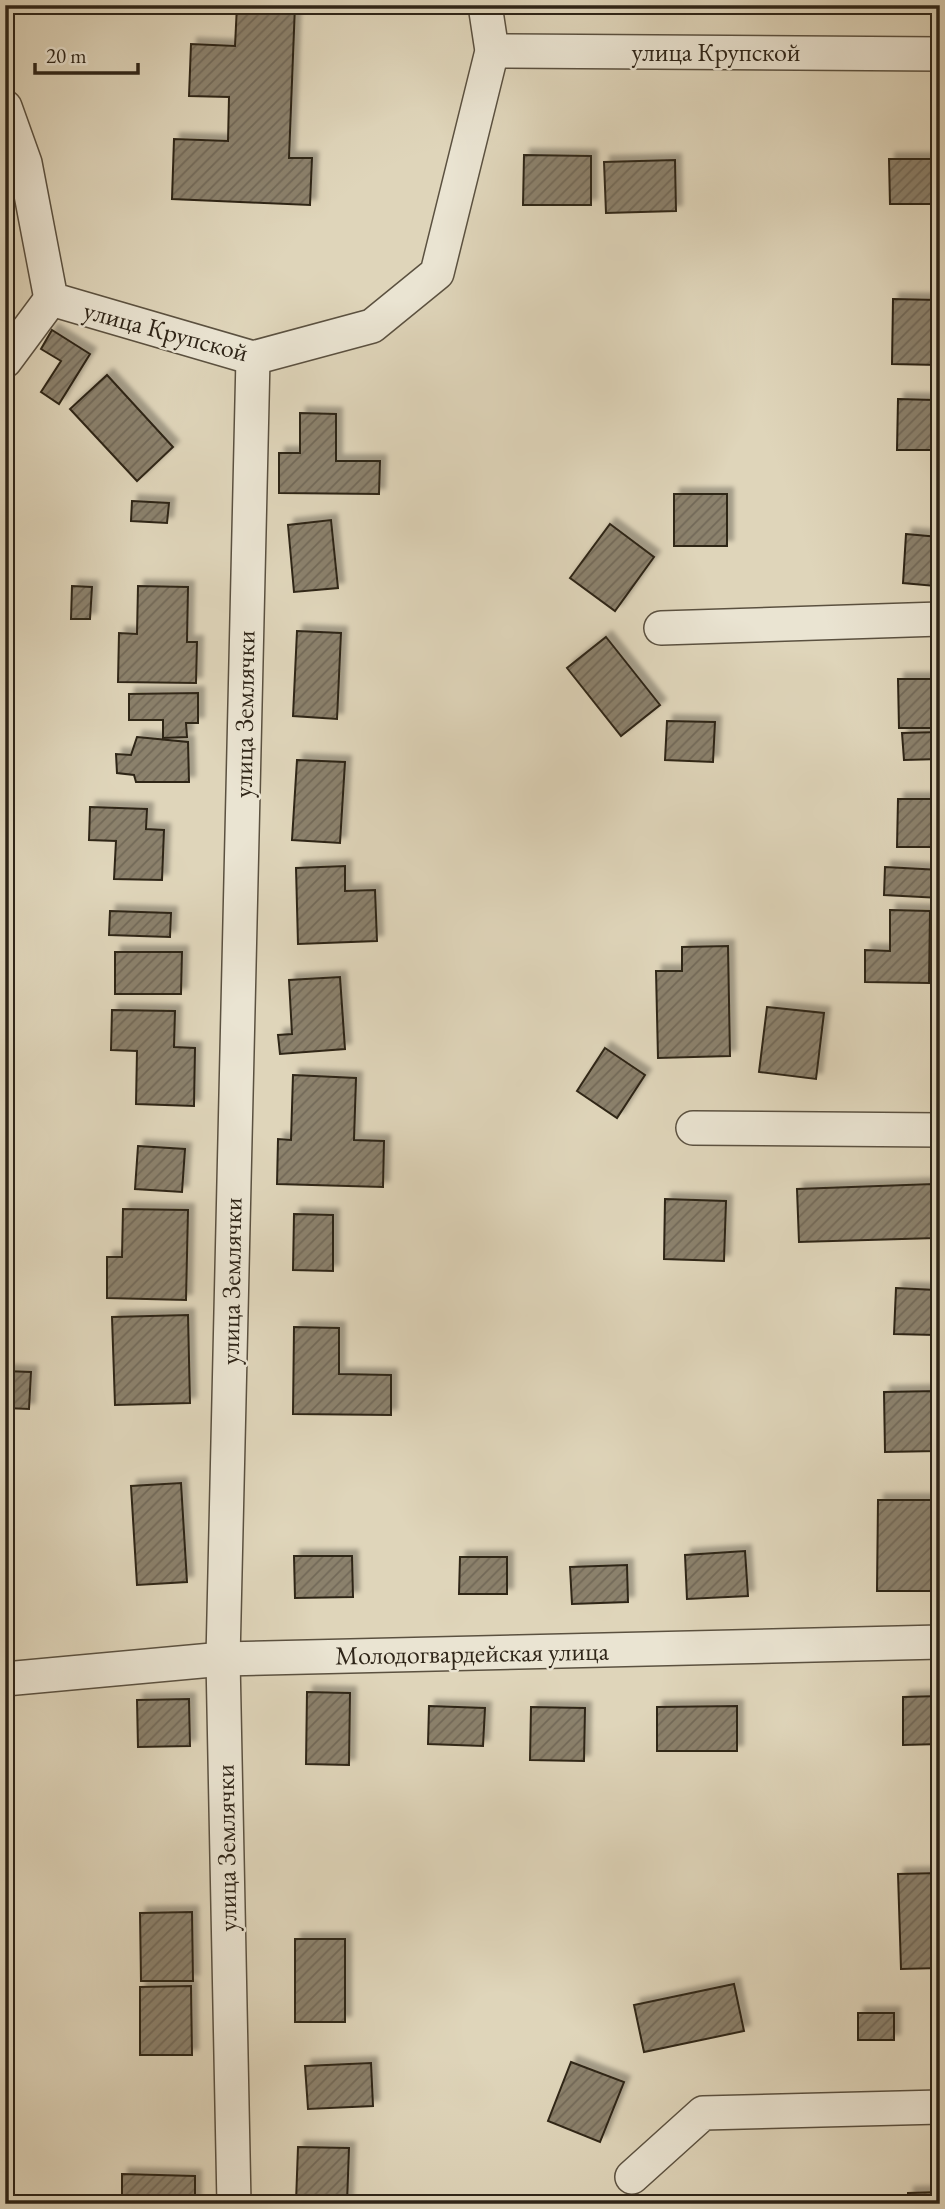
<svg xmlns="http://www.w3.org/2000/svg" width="945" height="2209" font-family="'EB Garamond',serif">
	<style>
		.building { fill: url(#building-hatch); stroke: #2f2518; stroke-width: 2; filter: url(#shadow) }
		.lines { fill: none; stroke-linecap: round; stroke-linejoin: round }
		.street-casing { stroke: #5b5140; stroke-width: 36 }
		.street { stroke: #eae4d2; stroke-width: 33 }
		.labels { text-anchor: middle; stroke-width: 5; stroke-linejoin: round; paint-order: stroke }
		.street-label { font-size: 26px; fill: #2f2518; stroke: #eae4d2 }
	</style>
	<defs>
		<pattern id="building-hatch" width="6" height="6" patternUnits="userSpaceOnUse" patternTransform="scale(1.75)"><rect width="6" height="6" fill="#8b816c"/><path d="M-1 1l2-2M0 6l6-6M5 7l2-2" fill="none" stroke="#726958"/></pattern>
		<filter id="shadow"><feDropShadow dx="6" dy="-6" stdDeviation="2" flood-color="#0004"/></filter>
	</defs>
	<rect width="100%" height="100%" fill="#dfd5ba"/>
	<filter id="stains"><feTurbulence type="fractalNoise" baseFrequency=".00286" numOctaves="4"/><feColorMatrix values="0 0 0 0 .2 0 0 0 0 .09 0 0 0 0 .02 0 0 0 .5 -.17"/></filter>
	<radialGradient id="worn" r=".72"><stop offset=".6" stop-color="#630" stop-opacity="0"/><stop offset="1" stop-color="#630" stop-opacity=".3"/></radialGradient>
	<g class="building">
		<polygon points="237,5 295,5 289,158 312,158 310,205 172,199 174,139 228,141 229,97 189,96 191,44 235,46"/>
		<polygon points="524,155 591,156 591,205 523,205"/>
		<polygon points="889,159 940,159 940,204 890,204"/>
		<polygon points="675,160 676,211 606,213 604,162"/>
		<polygon points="893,299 939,300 938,365 892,364"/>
		<polygon points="52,330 90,354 59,404 41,392 61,361 41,349"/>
		<polygon points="107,375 173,447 137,481 70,409"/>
		<polygon points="898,399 935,400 934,450 897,450"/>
		<polygon points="300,413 336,414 336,461 380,461 379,494 279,493 279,453 300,453"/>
		<rect x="674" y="494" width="53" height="52"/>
		<polygon points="132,501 169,503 167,523 131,521"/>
		<polygon points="331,520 338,588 294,592 288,525"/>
		<polygon points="610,524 654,557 615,611 570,578"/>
		<polygon points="906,534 939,537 935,586 903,583"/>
		<polygon points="72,586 92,587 90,619 71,619"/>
		<polygon points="138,586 188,587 187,642 197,642 196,683 118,682 119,633 137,634"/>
		<polygon points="297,631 341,633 337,719 293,716"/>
		<polygon points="606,637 660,705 621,736 567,668"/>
		<polygon points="898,679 940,679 940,728 899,728"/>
		<polygon points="198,693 198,723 186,723 187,737 163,738 163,720 129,720 129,694"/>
		<polygon points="667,721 715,722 713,762 665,760"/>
		<polygon points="940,732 940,759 904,760 902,733"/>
		<polygon points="137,737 188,742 189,782 136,782 134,775 117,773 116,754 131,755"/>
		<polygon points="297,760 345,762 340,843 292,840"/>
		<polygon points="898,799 940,799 940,847 897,847"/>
		<polygon points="90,807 147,809 146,829 164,830 162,880 114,879 116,841 89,840"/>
		<polygon points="345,866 345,891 375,890 377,941 298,944 296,868"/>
		<polygon points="885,867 940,870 940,898 884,895"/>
		<polygon points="890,910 930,911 929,983 865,982 865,950 890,951"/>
		<polygon points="110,911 171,913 170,937 109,935"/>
		<polygon points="728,946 730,1056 658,1058 656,971 682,971 682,947"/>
		<polygon points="115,952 182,952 181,994 115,994"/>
		<polygon points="340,977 345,1049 280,1054 278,1035 292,1034 289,980"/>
		<polygon points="767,1007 824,1013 816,1079 759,1072"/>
		<polygon points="112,1010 175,1011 174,1047 195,1048 194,1106 136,1104 137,1051 111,1050"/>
		<polygon points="605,1048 645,1075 617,1118 577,1091"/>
		<polygon points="293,1075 356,1078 354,1140 384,1141 383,1187 277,1184 278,1139 291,1140"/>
		<polygon points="138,1146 185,1149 182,1192 135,1189"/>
		<polygon points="933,1184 936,1238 799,1242 797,1189"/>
		<polygon points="665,1199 726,1201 724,1261 664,1259"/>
		<polygon points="123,1209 188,1210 186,1300 107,1298 107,1257 122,1257"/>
		<polygon points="294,1214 333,1215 333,1271 293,1270"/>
		<polygon points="896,1288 936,1290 935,1335 894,1334"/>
		<polygon points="188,1315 190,1403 115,1405 112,1317"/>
		<polygon points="294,1327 339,1328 339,1374 391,1375 391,1415 293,1414"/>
		<polygon points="5,1371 31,1372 29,1409 5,1408"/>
		<polygon points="937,1391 937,1451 885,1452 884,1392"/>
		<polygon points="181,1483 187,1582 137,1585 131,1486"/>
		<polygon points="878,1500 936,1500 936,1591 877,1591"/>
		<polygon points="745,1551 748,1596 687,1599 685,1555"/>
		<polygon points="294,1556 352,1556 353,1597 295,1598"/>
		<polygon points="460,1557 507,1557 507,1594 459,1594"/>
		<polygon points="627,1565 628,1602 572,1604 570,1567"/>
		<polygon points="307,1692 350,1693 349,1765 306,1764"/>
		<polygon points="940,1696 940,1744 903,1745 903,1697"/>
		<polygon points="189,1699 190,1746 138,1747 137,1700"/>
		<polygon points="429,1706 485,1708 483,1746 428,1744"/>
		<polygon points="737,1706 737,1751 657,1751 657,1707"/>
		<polygon points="531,1707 585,1708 584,1761 530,1760"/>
		<polygon points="940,1873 940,1968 901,1969 898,1874"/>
		<polygon points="192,1912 193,1981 141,1981 140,1913"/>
		<rect x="295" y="1939" width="50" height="83"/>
		<polygon points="734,1984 744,2031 644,2052 634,2005"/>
		<polygon points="191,1986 192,2055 140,2055 140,1987"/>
		<rect x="858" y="2013" width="36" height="27"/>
		<polygon points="571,2062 624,2082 600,2142 548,2121"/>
		<polygon points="371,2063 373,2106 308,2109 305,2066"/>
		<polygon points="298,2147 349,2148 347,2203 296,2202"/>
		<polygon points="122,2174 195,2176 195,2204 122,2204"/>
		<polygon points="940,2192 940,2204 908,2204 908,2193"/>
	</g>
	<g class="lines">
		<defs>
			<g id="street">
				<polyline points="492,51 940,54"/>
				<polyline points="5,107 25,163 51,299 253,358 372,326 437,273 492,51 485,5"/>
				<polyline points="5,361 51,299"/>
				<polyline points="661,628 940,619"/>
				<polyline points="693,1128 940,1130"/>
				<polyline points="5,1679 223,1659 940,1642"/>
				<polyline points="632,2177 703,2113 940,2107"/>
				<polyline points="234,2204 223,1659 253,358"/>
			</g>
		</defs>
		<use href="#street" class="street-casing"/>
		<use href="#street" class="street"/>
	</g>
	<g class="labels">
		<g class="street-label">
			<text x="716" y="61">улица Крупской</text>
			<text transform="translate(166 331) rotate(15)" y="9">улица Крупской</text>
			<text transform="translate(244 714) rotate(-89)" y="9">улица Землячки</text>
			<text transform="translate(231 1281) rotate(-89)" y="9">улица Землячки</text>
			<text transform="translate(472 1653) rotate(-1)" y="9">Молодогвардейская улица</text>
			<text transform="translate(226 1848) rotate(-91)" y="9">улица Землячки</text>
		</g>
	</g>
	<rect width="945" height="2209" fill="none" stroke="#dfd5ba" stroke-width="28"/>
	<rect x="7" y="7" width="931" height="2195" fill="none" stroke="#2f2518" stroke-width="3.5"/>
	<rect x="14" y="14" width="917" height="2181" fill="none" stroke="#2f2518" stroke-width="2"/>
	<path d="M35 63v10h103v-10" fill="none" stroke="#2f2518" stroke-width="3.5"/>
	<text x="46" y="63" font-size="21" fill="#2f2518" stroke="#eae4d2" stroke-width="5" paint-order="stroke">20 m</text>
	<rect width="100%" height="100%" filter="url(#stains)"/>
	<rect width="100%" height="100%" fill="url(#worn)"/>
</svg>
